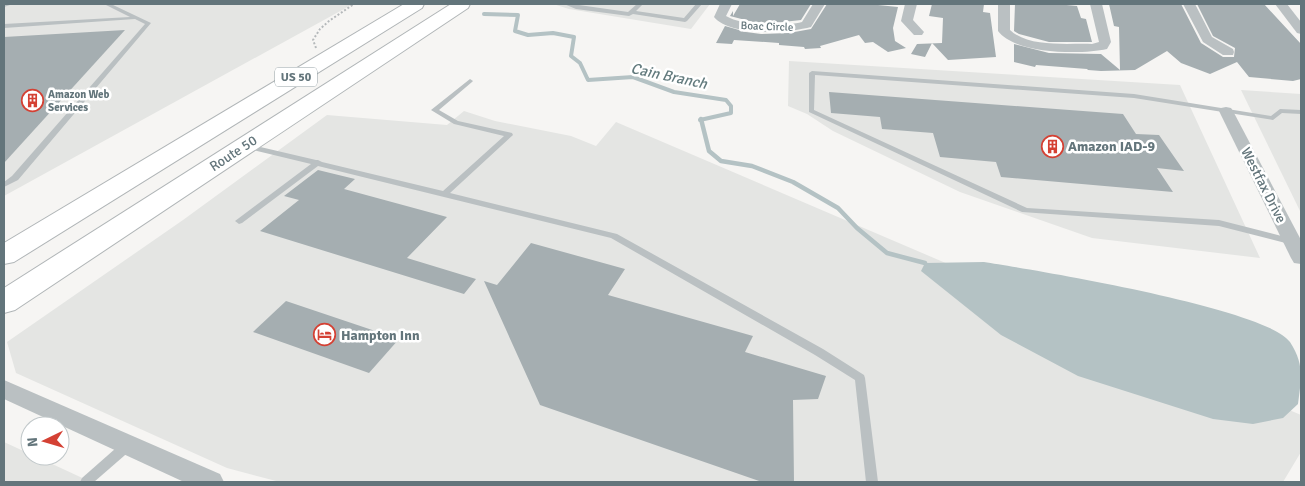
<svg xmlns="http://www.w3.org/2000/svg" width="1305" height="486" font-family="Signika,sans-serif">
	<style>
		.built { fill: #e4e5e3 }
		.water { fill: #b4c2c4 }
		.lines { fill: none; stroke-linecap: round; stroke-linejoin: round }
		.stream-far1 { stroke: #b4c2c4; stroke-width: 4 }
		.stream { stroke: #b4c2c4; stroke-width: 4.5 }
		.building { fill: #a5aeb1 }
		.trunk-casing { stroke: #b0b5b7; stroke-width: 2 }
		.path { stroke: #b5b9bb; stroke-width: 2; stroke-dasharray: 2 2; stroke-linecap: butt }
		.service { fill: #bac0c2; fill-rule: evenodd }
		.minor { fill: #bac0c2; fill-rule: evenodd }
		.trunk { fill: #fff; fill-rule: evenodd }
		.labels { text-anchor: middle; stroke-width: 5; stroke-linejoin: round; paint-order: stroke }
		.far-street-label { font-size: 11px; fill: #63757b; stroke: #fff }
		.far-poi-label { font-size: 11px; font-weight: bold; fill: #63757b; stroke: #fff; text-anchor: start }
		.shield { fill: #fff; stroke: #929ea3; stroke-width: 1 }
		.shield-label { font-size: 12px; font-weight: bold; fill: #63757b }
		.poi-label { font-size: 14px; font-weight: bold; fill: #63757b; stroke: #fff; text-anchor: start }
		.street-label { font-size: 14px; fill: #63757b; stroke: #fff }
		.water-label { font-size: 15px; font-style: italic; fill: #637b7e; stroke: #fff }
	</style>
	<rect width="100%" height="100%" fill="#f6f5f3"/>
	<g class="built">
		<polygon points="4,4 353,4 4,196"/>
		<polygon points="553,4 710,4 691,29 569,9"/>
		<polygon points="789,61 1180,85 1260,258 1092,238 960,192 833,131 807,114 788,106"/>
		<polygon points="1241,90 1301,94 1301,213"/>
		<polygon points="464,111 495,121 571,136 596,146 616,122 1301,415 1301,452 1283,482 280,482 227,468 16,373 7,342 183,220 327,115 447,125"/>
		<polygon points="4,442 30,454 30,456 35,456 91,482 4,482"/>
	</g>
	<path class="water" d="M984,262c51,8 282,46 306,80 15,23 11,37 8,62l-15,14 -30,6 -40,-5 -135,-43 -77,-41 -80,-64 4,-8z"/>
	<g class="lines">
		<polyline class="stream-far1" points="484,14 518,15 515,31 528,35 553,33 574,37 571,56 580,63 588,80 633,77 674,92 726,100 731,106 731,113 700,120"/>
		<polyline class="stream" points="701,119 709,151 721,161 752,166 793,182 838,208 857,228 887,253 925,263"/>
	</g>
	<g class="building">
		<polygon points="740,4 811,4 801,20 774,23 753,22 730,16 733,11 733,16"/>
		<polygon points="827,4 868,4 898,7 893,28 895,41 906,48 888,52 873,42 865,43 859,35 820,46 821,48 805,49 804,47 779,45 779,43 734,40 732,44 716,43 725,26 746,32 761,34 789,33 811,29"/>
		<polygon points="932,4 984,4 983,12 990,13 996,57 948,60 932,43 925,57 911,54 917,44 942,43 943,18 929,16"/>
		<polygon points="1015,4 1056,4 1077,6 1081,18 1086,19 1092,42 1049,42 1019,34 1014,31"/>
		<polygon points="1109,4 1181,4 1201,43 1223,57 1234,57 1235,48 1213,36 1197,4 1264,4 1301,44 1301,79 1293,81 1249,77 1237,62 1210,74 1181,63 1167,51 1135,70 1101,71 1088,70 1087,69 1036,65 1035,67 1014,62 1014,44 1049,53 1101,54 1120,70 1119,27 1114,26"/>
		<polygon points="125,30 4,163 4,37"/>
		<polygon points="829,92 1123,114 1136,134 1159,135 1184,171 1157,168 1173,192 1001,177 996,162 940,157 933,133 882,129 880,117 831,113"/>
		<polygon points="318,170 355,179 344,189 447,217 407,258 476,279 464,294 260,231 299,200 284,196"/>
		<polygon points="531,243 625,269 608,295 753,336 745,352 826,376 818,399 793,400 794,482 762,482 540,405 484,281 497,285"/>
		<polygon points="286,301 399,339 369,373 253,332"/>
	</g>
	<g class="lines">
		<defs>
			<g id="trunk">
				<polygon points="404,4 424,4 422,8 14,262 4,264 4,243"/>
				<polygon points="451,4 470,4 468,8 15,310 4,313 4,288"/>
			</g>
		</defs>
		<use href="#trunk" class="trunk-casing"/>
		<polyline class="path" points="316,48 313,40 320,29 329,21 354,4"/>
		<g class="service">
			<polygon points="4,4 13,4 4,7"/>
			<polygon points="104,4 111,4 151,23 18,180 4,187 4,182 12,176 145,24 135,19 4,28 4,24 130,17"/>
			<polygon points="564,4 572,4 628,12 637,4 643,4 636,11 684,18 696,4 702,4 687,21 685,22 633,14 629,16 576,9"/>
			<polygon points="812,71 1134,94 1271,116 1280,109 1301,110 1301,114 1282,113 1273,120 1134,98 815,75 814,110 1027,208 1219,220 1301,241 1301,247 1219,226 1022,212 809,112 809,73"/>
			<polygon points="470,79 473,81 472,82 439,110 458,121 512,133 513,135 450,193 617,234 823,349 864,375 865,378 878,482 866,482 855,380 815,355 611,238 318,166 242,223 239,224 235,221 311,164 245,148 244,146 248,144 316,160 318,160 322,162 443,191 504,136 454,124 431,110"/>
			<polygon points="128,440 132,441 134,445 132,449 94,482 80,482 82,478 124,441"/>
		</g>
		<g class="minor">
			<path d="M720,4h12l-6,12c17,10 57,11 76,6l11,-18h12l-14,23c-22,6 -80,10 -97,-10z"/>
			<polygon points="905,4 917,4 913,20 924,32 922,35 914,35 901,21"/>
			<path d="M998,4h12v26c19,18 57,13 82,14l7,-2 -9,-38h12l9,38 -4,7c-27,6 -92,5 -109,-18z"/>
			<polygon points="1183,4 1195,4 1212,37 1233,49 1234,52 1233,55 1223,55 1203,42"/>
			<polygon points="1275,4 1287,4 1301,22 1301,34 1297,33"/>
			<polygon points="1226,107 1231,108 1233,111 1301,240 1301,264 1294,263 1291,258 1219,111 1221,108"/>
			<polygon points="4,380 220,474 224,482 184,482 4,399"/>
		</g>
		<use href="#trunk" class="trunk"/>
	</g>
	<defs>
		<symbol id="building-ring" viewBox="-11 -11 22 22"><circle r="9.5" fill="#fff" stroke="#d44134" stroke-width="1.5"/><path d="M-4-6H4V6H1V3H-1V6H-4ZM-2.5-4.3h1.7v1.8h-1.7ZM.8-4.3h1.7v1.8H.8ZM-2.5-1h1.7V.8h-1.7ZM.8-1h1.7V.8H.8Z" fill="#d44134"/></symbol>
		<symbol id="hotel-ring" viewBox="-11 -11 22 22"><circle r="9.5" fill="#fff" stroke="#d44134" stroke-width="1.5"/><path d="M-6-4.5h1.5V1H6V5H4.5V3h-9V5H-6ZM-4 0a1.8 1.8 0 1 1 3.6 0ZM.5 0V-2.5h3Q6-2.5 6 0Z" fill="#d44134"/></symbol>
	</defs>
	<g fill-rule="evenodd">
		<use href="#building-ring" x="20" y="88" width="25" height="25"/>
		<use href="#building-ring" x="1040" y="134" width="25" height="25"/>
		<use href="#hotel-ring" x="312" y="322" width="25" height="25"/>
	</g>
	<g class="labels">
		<g class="far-street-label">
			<text transform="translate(767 26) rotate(2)" y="4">Boac Circle</text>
		</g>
		<g class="far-poi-label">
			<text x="48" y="98">Amazon Web<tspan x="48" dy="13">Services</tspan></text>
		</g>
		<rect class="shield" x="275" y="67.5" width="42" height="19" rx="4"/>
		<g class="shield-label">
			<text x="296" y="81">US 50</text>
		</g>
		<g class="poi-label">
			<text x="1068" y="151">Amazon IAD-9</text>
			<text x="341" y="340">Hampton Inn</text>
		</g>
		<g class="street-label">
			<text transform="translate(233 153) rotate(-33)" y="5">Route 50</text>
			<text transform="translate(1264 185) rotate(63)" y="5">Westfax Drive</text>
		</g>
		<g class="water-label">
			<text transform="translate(669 76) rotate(12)" y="5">Cain Branch</text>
		</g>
	</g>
	<rect width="1305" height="486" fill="none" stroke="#63757b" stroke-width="10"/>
	<g transform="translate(45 441) rotate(265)"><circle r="24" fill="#ffffff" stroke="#c1c8ca"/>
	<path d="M0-4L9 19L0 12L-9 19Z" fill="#d44134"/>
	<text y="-8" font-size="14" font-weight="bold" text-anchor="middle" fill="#63757b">N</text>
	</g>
</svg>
